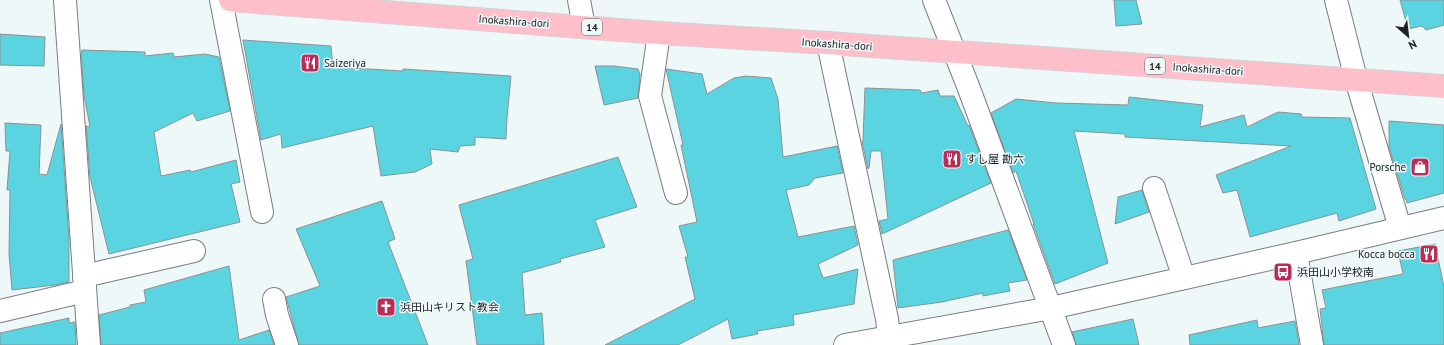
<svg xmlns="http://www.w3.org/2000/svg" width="1444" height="345" font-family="'PT Sans','Noto Sans JP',sans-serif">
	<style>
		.building { fill: #5bd4e1; stroke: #8b9293 }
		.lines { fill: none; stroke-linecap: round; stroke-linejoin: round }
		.minor-casing { stroke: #777e7f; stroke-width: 24 }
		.major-casing { stroke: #d2d3d3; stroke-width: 24 }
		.minor { stroke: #fff; stroke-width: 22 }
		.major { stroke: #febfca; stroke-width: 22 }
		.labels { text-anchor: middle; stroke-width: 3; stroke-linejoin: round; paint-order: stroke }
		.shield { fill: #eff8f9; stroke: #5e6363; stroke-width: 1 }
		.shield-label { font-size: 10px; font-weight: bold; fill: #202323 }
		.street-label { font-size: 11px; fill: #202323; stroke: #eff8f9 }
		.poi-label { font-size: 11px; fill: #202323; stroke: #eff8f9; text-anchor: start }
	</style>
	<rect width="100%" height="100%" fill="#eff8f9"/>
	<g class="building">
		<polygon points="1114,0 1136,0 1142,24 1116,26"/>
		<polygon points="1400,0 1444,0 1444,25 1426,30 1422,26 1408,29"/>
		<polygon points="0,34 45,37 44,66 0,65"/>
		<polygon points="243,40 331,46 333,67 403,71 403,69 511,76 507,118 506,139 475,137 475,145 460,146 458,152 430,149 432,164 415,172 381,176 373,126 282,148 281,134 261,140"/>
		<polygon points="82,50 145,52 145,56 173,53 174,57 205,54 219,57 230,111 197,121 193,113 154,132 161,176 190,170 191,172 236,160 240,182 231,184 240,222 109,254 90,177 86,126 90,127 84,95 81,54"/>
		<polygon points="595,66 614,66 638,69 640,74 638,98 604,105"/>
		<polygon points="666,69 702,74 707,94 734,78 746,76 771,78 778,99 783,157 837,146 843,173 815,178 809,185 786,190 798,237 854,226 858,245 818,264 823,278 858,269 854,304 793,315 794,325 757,331 758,334 732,339 728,319 678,345 605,345 695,299 685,257 688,257 679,226 697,222 681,145 683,145"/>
		<polygon points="865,88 920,90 922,93 938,90 940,96 954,96 968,126 969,125 991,183 882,234 879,221 888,219 881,151 871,151 869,168 868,169 862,141 863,140"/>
		<polygon points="1129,97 1203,105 1200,127 1244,115 1247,127 1278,112 1301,114 1302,117 1350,118 1376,209 1339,221 1337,213 1250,237 1237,190 1223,193 1216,175 1291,146 1125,137 1125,134 1074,131 1108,263 1055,284 1033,224 1034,224 1016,171 1013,173 991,113 1016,99 1056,103 1128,105"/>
		<polygon points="1389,121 1444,125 1444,193 1407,203 1406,199 1405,199 1389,147"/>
		<polygon points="5,123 41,125 39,174 47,175 61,124 69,238 69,282 55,285 12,290 9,254 10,190 7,190 10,151 6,151"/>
		<polygon points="618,157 637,207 595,220 605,247 560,259 561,262 522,273 525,315 542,313 544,345 477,345 466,261 473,259 459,205"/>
		<polygon points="1142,190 1149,212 1115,224 1118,197"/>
		<polygon points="382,201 395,239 388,242 428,345 299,345 286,297 320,286 296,229"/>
		<polygon points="1008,230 1027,280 1008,283 1010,291 983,296 983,293 942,302 898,308 893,260"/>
		<polygon points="1435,244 1444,287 1444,345 1324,345 1320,309 1326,308 1322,290 1403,274 1398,251"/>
		<polygon points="229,266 239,340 269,330 274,345 101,345 99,315 130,307 130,305 146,302 144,290"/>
		<polygon points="69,318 69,323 75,322 76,345 0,345 0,333"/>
		<polygon points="1133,319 1139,345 1076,345 1072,332"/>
		<polygon points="1257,320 1258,328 1295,321 1299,345 1190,345 1189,335"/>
	</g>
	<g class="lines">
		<defs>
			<g id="minor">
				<polyline points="65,0 89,345"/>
				<polyline points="221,0 262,212"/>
				<polyline points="579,0 584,27"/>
				<polyline points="934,0 968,86 1064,345"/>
				<polyline points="1336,0 1356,79 1400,228"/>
				<polyline points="659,33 650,96 676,193"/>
				<polyline points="828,43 887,319 889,336"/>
				<polyline points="1154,188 1184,278"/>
				<polyline points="1296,253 1312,345"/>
				<polyline points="84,276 194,251"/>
				<polyline points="274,299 277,315 287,345"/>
				<polyline points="0,311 85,291"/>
				<polyline points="845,345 1051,308 1296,253 1444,218"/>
			</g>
			<polyline id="major" points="230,0 659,33 828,43 1444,86"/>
		</defs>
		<use href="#minor" class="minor-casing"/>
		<use href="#major" class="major-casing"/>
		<use href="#minor" class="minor"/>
		<use href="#major" class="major"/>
	</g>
	<defs>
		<symbol id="restaurant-square" viewBox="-11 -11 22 22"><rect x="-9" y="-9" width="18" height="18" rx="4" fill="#bc2c57" stroke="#eff8f9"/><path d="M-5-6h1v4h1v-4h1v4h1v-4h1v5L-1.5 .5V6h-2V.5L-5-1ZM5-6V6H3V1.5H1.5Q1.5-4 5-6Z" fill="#fff"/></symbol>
		<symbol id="shop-square" viewBox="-11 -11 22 22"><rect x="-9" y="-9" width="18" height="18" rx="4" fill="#bc2c57" stroke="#eff8f9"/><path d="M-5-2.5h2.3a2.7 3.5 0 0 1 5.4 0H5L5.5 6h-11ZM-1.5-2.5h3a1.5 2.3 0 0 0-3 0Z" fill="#fff"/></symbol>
		<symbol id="bus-square" viewBox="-11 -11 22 22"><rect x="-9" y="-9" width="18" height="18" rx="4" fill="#bc2c57" stroke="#eff8f9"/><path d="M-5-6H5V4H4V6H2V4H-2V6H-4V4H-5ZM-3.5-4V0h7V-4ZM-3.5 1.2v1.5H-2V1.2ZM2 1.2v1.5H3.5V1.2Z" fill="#fff"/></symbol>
		<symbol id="church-square" viewBox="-11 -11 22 22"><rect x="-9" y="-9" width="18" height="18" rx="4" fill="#bc2c57" stroke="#eff8f9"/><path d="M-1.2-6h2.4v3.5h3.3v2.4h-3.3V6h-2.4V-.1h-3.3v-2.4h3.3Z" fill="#fff"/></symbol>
	</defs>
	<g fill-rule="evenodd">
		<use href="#restaurant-square" x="299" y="52" width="22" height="22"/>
		<use href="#restaurant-square" x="941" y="148" width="22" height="22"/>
		<use href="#shop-square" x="1409" y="156" width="22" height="22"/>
		<use href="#restaurant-square" x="1418" y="243" width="22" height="22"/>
		<use href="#bus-square" x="1272" y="261" width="22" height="22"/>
		<use href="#church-square" x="375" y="296" width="22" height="22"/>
	</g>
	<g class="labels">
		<g class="shield">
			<rect x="582" y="19" width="20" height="16" rx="3"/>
			<rect x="1145" y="58" width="20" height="16" rx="3"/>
		</g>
		<g class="shield-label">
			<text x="592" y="31">14</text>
			<text x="1155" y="70">14</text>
		</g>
		<g class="street-label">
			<text transform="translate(514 21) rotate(4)" y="4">Inokashira-dori</text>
			<text transform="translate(837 44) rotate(4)" y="4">Inokashira-dori</text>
			<text transform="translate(1208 69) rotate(4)" y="4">Inokashira-dori</text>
		</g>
		<g class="poi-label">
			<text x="324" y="67">Saizeriya</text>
			<text x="966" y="163">すし屋 勘六</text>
			<text x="1406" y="171" text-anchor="end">Porsche</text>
			<text x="1415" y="258" text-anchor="end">Kocca bocca</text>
			<text x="1297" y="276">浜田山小学校南</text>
			<text x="400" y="311">浜田山キリスト教会</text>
		</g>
	</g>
	<g transform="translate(1408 36) rotate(152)" stroke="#eff8f9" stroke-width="3" paint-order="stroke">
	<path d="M0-3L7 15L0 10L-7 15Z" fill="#202323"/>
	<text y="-6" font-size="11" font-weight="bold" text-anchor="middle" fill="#202323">N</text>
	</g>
</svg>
